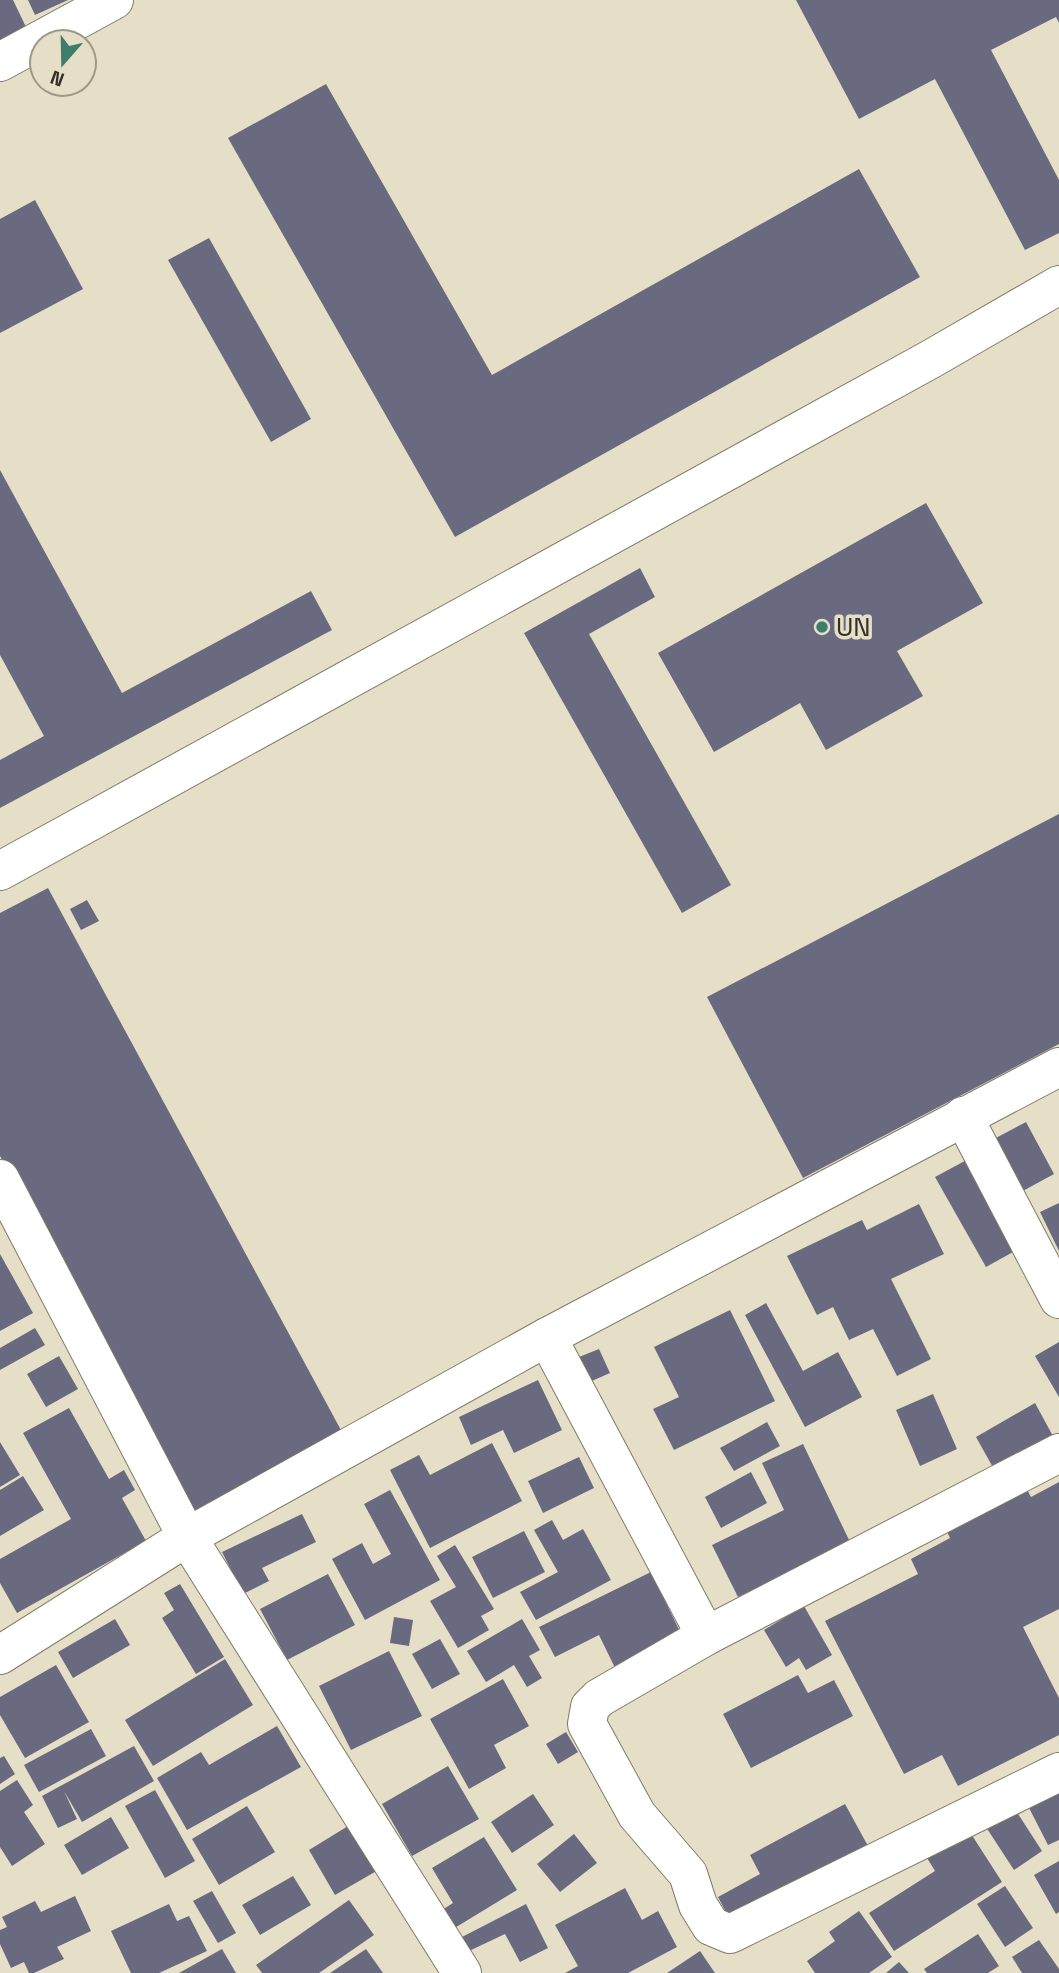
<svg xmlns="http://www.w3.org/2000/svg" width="1059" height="1973" font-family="'Space Grotesk',sans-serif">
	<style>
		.building { fill: #696a7f }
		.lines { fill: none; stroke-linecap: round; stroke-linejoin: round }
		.street-casing { stroke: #827b65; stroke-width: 40 }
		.street { stroke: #fff; stroke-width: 38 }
		.poi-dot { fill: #3e7d6b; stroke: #e6dfc7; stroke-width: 2.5 }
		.labels { text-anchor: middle; stroke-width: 7; stroke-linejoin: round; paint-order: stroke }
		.poi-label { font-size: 26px; fill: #333027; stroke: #e6dfc7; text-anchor: start }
	</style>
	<rect width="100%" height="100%" fill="#e6dfc7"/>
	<g class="building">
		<polygon points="0,0 13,0 26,27 0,40"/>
		<polygon points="28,0 68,0 35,15"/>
		<polygon points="796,0 1059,0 1059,23 1056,17 991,50 1059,180 1059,233 1025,250 935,79 859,119"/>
		<polygon points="326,84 492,375 859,169 920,277 455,537 228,138"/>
		<polygon points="35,200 83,289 0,333 0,219"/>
		<polygon points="209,238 311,419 271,442 168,260"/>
		<polygon points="0,470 122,693 311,591 332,630 0,808 0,760 44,736 0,655"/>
		<polygon points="926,503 983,603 897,651 923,696 826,750 800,703 714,752 658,653"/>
		<polygon points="640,568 655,597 589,634 731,885 682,913 524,633"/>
		<polygon points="1059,814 1059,1044 803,1178 707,997"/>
		<polygon points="48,888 342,1432 193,1512 0,1156 0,913"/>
		<polygon points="87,900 99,921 81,930 70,909"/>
		<polygon points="1026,1122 1054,1174 1021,1192 992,1140"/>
		<polygon points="974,1156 1024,1246 986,1267 935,1177"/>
		<polygon points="1059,1203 1059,1251 1040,1212"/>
		<polygon points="919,1204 944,1254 891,1279 931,1359 897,1376 873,1329 849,1340 833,1307 817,1315 787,1256 862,1220 867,1230"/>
		<polygon points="0,1254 33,1313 0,1331"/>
		<polygon points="766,1303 803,1371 838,1352 862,1397 805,1427 745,1315"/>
		<polygon points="730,1310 775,1401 674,1450 653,1409 679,1397 654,1347"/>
		<polygon points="35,1328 45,1345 0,1370 0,1348"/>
		<polygon points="1059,1342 1059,1397 1035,1356"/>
		<polygon points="599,1349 610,1373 585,1384 574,1359"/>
		<polygon points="59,1356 78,1389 46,1407 27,1374"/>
		<polygon points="538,1380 562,1430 514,1453 503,1430 471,1445 459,1417"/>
		<polygon points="933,1394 957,1449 920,1466 896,1410"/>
		<polygon points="1035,1403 1054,1438 995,1471 976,1437"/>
		<polygon points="69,1408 109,1479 124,1470 135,1490 122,1498 146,1541 17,1613 0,1583 0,1559 71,1519 23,1433"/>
		<polygon points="767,1422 780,1446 734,1471 720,1448"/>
		<polygon points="0,1442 20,1475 0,1487"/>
		<polygon points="492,1443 522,1501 430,1548 390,1470 419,1455 430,1475"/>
		<polygon points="803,1444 850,1542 738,1597 712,1545 784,1510 762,1463"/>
		<polygon points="579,1457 594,1488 543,1513 528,1481"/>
		<polygon points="751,1472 767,1503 721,1528 705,1497"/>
		<polygon points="23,1476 44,1510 0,1536 0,1490"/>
		<polygon points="1023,1482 1031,1497 1059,1482 1059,1609 1023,1627 1059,1698 1059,1735 958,1786 942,1755 904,1774 825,1621 918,1574 911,1559 950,1538 943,1523"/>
		<polygon points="390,1490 440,1580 365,1620 332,1559 362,1543 373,1564 391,1554 364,1504"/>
		<polygon points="302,1514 316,1542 262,1568 269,1581 243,1594 222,1552"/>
		<polygon points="552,1520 563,1540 583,1529 611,1580 536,1620 520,1592 558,1572 534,1530"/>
		<polygon points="524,1531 545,1572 493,1598 472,1557"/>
		<polygon points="455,1545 494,1609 481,1616 489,1630 458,1648 430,1601 456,1587 437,1556"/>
		<polygon points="651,1572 685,1642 618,1674 599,1635 555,1657 539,1627"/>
		<polygon points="328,1574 355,1625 287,1660 260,1609"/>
		<polygon points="180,1584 224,1657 196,1674 162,1618 174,1610 164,1593"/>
		<polygon points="804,1606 832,1655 806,1670 799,1658 786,1667 764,1630"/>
		<polygon points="394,1617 413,1620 409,1646 390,1643"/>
		<polygon points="115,1619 130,1645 73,1678 58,1652"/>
		<polygon points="522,1619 540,1650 529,1656 542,1678 527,1687 514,1665 486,1682 467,1651"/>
		<polygon points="440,1639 460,1674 432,1689 412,1654"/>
		<polygon points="389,1651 422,1716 351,1750 319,1686"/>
		<polygon points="225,1659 253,1705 153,1766 125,1720"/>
		<polygon points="56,1665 89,1722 25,1758 0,1715 0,1697"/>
		<polygon points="798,1675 808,1693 834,1680 853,1716 751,1768 723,1714"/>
		<polygon points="503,1679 529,1726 494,1745 506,1768 469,1789 430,1719"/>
		<polygon points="277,1726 301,1767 187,1830 157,1778 201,1752 209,1765"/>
		<polygon points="91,1729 106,1756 39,1792 24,1765"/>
		<polygon points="566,1732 578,1752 558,1764 546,1744"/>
		<polygon points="134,1746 154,1781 82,1822 64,1791 77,1819 58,1828 42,1796"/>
		<polygon points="4,1756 15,1774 0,1784 0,1758"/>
		<polygon points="448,1766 479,1819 412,1856 382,1804"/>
		<polygon points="17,1780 33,1805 24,1812 45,1844 12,1866 0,1847 0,1791"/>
		<polygon points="1059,1782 1059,1840 1048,1845 1025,1800"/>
		<polygon points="155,1790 195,1861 165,1878 125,1806"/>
		<polygon points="533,1794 554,1825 512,1853 491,1822"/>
		<polygon points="845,1804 868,1846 730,1920 718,1897 760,1874 750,1855"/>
		<polygon points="247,1806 275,1852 219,1885 192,1839"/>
		<polygon points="1013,1806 1042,1851 1014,1870 984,1824"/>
		<polygon points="111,1817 129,1848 82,1875 64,1845"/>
		<polygon points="353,1823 380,1869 335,1895 309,1850"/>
		<polygon points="966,1826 1002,1882 894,1951 869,1913 935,1871 924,1853"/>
		<polygon points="574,1834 597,1863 560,1892 537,1864"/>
		<polygon points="484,1837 517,1890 453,1929 442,1910 453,1903 432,1868"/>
		<polygon points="1059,1861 1059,1912 1056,1914 1034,1875"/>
		<polygon points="293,1876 311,1905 260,1935 242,1905"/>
		<polygon points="1005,1886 1033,1928 1005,1947 977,1904"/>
		<polygon points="625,1888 642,1920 658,1911 677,1947 628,1973 565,1973 578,1966 555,1925"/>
		<polygon points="212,1891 236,1933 218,1943 193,1901"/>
		<polygon points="75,1896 91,1931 57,1947 64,1959 34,1973 29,1973 24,1962 11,1968 0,1944 0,1930 7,1927 2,1917 35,1901 41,1912"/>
		<polygon points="349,1900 374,1935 319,1973 262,1973 256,1965"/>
		<polygon points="169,1904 177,1921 189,1916 207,1951 159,1973 131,1973 111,1931"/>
		<polygon points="526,1904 548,1948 520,1962 505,1934 469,1951 462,1937"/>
		<polygon points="859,1911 892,1957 869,1973 815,1973 807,1961 835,1941 829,1932"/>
		<polygon points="978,1934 999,1966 988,1973 927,1973 924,1969"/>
		<polygon points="1039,1940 1059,1969 1059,1973 1022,1973 1012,1957"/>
		<polygon points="222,1949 236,1973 179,1973"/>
		<polygon points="366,1949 383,1973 330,1973"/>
		<polygon points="700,1951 715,1973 667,1973"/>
		<polygon points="899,1962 909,1973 886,1973"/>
	</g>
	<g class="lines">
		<defs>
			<g id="street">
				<polyline points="0,62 114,0"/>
				<polyline points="0,871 931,359 1059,285"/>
				<polyline points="963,1116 1059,1299"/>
				<polyline points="0,1179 187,1537 462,1973"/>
				<polyline points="547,1337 706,1636"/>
				<polyline points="1059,1453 706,1636 599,1698 590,1707 587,1724 637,1815 688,1874 698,1905 711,1926 730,1934 1059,1772"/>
				<polyline points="0,1655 187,1537 547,1337 1059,1067"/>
			</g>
		</defs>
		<use href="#street" class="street-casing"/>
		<use href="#street" class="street"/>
	</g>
	<circle class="poi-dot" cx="822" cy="627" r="7"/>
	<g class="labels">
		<g class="poi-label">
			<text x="836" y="636">UN</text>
		</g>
	</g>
	<g transform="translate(63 63) rotate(200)"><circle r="33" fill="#e6dfc7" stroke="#9e9987" stroke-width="2"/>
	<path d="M0-5L12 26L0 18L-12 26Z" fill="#3e7d6b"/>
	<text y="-10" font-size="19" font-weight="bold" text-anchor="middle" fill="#333027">N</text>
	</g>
</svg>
